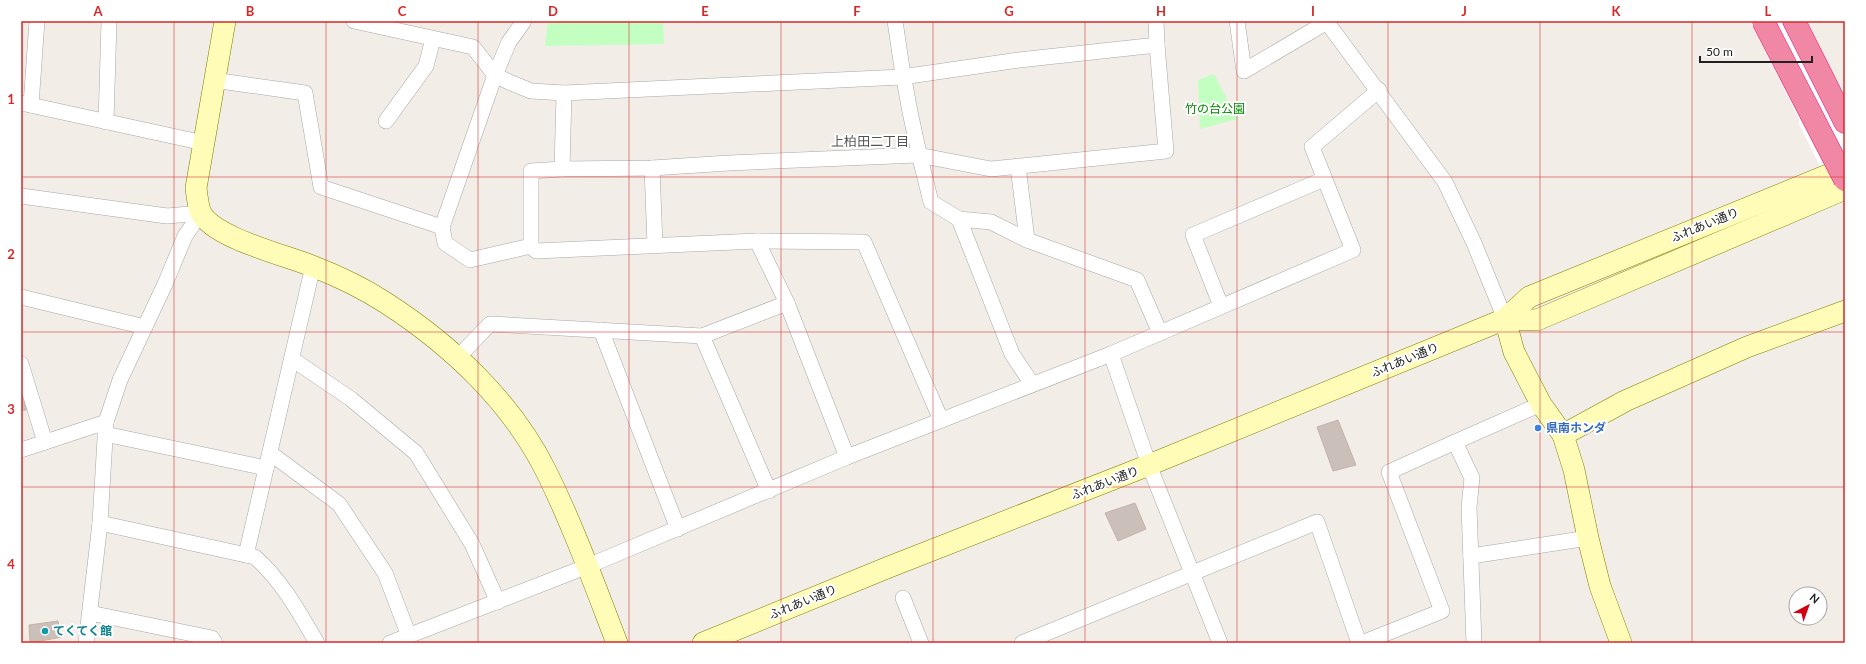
<svg xmlns="http://www.w3.org/2000/svg" width="1866" height="664" font-family="Lato,'Noto Sans JP',sans-serif">
	<style>
		.park { fill: #c2ffc1 }
		.pier { fill: #fff }
		.building { fill: #cbbfb9; stroke: #c6b2a7 }
		.lines { fill: none; stroke-linecap: round; stroke-linejoin: round }
		.street-casing { stroke: #a8a8a8; stroke-width: 16 }
		.secondary-casing { stroke: #7f8000; stroke-width: 22 }
		.highway-casing { stroke: #ed1775; stroke-width: 23 }
		.street { stroke: #fff; stroke-width: 15 }
		.secondary { stroke: #fffcb8; stroke-width: 21 }
		.highway { stroke: #f088a5; stroke-width: 22 }
		.highway-bridge-casing { stroke: #ed1775; stroke-width: 23; stroke-linecap: butt }
		.highway-bridge { stroke: #f088a5; stroke-width: 22 }
		.grid { fill: none; stroke: #d62828; stroke-width: 1; stroke-opacity: 0.55 }
		.shop-dot { fill: #3f7fe0; stroke: #fff; stroke-width: 1.5 }
		.culture-dot { fill: #0f9aa8; stroke: #fff; stroke-width: 1.5 }
		.labels { text-anchor: middle; stroke-width: 4; stroke-linejoin: round; paint-order: stroke }
		.park-label { font-size: 12px; fill: #038801; stroke: #fff }
		.street-label { font-size: 12px; fill: #212121; stroke: #fff }
		.shop-label { font-size: 12px; font-weight: bold; fill: #366cbe; stroke: #fff; text-anchor: start }
		.culture-label { font-size: 12px; font-weight: bold; fill: #0d838f; stroke: #fff; text-anchor: start }
		.neighbourhood-label { font-size: 13px; fill: #545454; stroke: #fff }
		.neatline { fill: none; stroke: #d62828; stroke-width: 1.5 }
		.grid-label { font-size: 13px; text-anchor: middle; font-weight: bold; fill: #d62828 }
	</style>
	<rect width="100%" height="100%" fill="#f2ede7"/>
	<g class="park">
		<polygon points="548,21 663,21 664,44 545,46"/>
		<polygon points="1214,74 1237,119 1200,129 1198,80"/>
	</g>
	<polygon class="pier" points="1750,21 1807,21 1832,72 1845,91 1845,204 1827,174 1822,170 1799,124 1799,119"/>
	<g class="building">
		<polygon points="21,387 29,409 21,411"/>
		<polygon points="1338,420 1356,465 1333,471 1317,427"/>
		<polygon points="1135,503 1146,529 1118,541 1105,513"/>
		<polygon points="58,621 62,637 30,643 29,625"/>
	</g>
	<g class="lines">
		<defs>
			<g id="street">
				<polyline points="354,21 473,47 495,75 509,82 531,91 564,93 902,77 1019,60 1157,45 1156,21"/>
				<polyline points="524,21 509,42 495,75 442,227 445,243 470,260 531,246"/>
				<path d="M895,21c8,61 20,121 36,181l28,17 53,135 20,30"/>
				<polyline points="1237,21 1244,71 1327,22"/>
				<polyline points="1326,21 1445,182 1474,243 1505,319"/>
				<polyline points="213,80 305,93 321,187 442,227"/>
				<polyline points="564,93 562,169 531,171 531,246 536,251 757,241 787,303 847,457"/>
				<polyline points="21,103 204,143"/>
				<polyline points="31,105 37,21"/>
				<polyline points="386,121 426,66 433,39"/>
				<polyline points="106,122 109,21"/>
				<polyline points="1018,166 1027,240"/>
				<polyline points="652,168 655,245"/>
				<polyline points="562,169 652,168 729,163 918,155 991,169 1166,151 1157,45"/>
				<polyline points="21,196 167,216 201,213"/>
				<polyline points="959,219 991,222 1027,240 1137,280 1160,333"/>
				<polyline points="757,241 864,242 941,420"/>
				<polyline points="21,297 145,327"/>
				<polyline points="1221,306 1193,235 1324,179"/>
				<polyline points="601,330 678,529"/>
				<polyline points="702,336 769,491"/>
				<polyline points="1111,354 1149,465 1220,643"/>
				<polyline points="458,357 490,324 702,336 787,303"/>
				<polyline points="292,359 351,399 416,453 472,544 498,602"/>
				<polyline points="21,364 45,442"/>
				<polyline points="105,434 266,468"/>
				<polyline points="21,450 106,422"/>
				<polyline points="270,453 339,504 385,573 409,636"/>
				<path d="M100,523l155,34c27,24 44,55 62,86"/>
				<polyline points="246,555 313,266"/>
				<polyline points="1471,556 1588,538"/>
				<polyline points="903,598 921,643"/>
				<polyline points="90,613 212,638 215,643"/>
				<polyline points="86,643 100,523 106,422 120,380 165,284 185,236 201,213"/>
				<polyline points="390,643 588,566 847,457 1111,354 1353,250 1312,147 1379,90"/>
				<polyline points="1022,643 1317,522 1359,643"/>
				<polyline points="1362,643 1442,611 1389,472 1455,442"/>
				<polyline points="1474,643 1469,507 1472,478 1455,442 1541,404"/>
			</g>
			<g id="secondary">
				<path d="M225,21l-29,167c1,7 2,19 5,25 13,25 84,42 111,53 26,10 51,22 74,37 65,42 126,99 161,170 27,55 48,113 70,170"/>
				<polyline points="1505,319 1537,320 1845,189"/>
				<polyline points="1505,319 1514,352 1541,404 1563,435 1574,470 1588,538 1600,586 1621,643"/>
				<polyline points="1563,435 1625,401 1747,347 1845,311"/>
				<polyline points="703,643 889,567 1149,465 1505,319 1529,297 1845,168"/>
			</g>
			<polyline id="highway" points="1794,21 1845,122"/>
		</defs>
		<use href="#street" class="street-casing"/>
		<use href="#secondary" class="secondary-casing"/>
		<use href="#highway" class="highway-casing"/>
		<use href="#street" class="street"/>
		<use href="#secondary" class="secondary"/>
		<use href="#highway" class="highway"/>
		<defs>
			<polyline id="highway-bridge" points="1763,21 1845,180"/>
		</defs>
		<use href="#highway-bridge" class="highway-bridge-casing"/>
		<use href="#highway-bridge" class="highway-bridge"/>
	</g>
	<path class="grid" d="M174,21v622M326,21v622M478,21v622M629,21v622M781,21v622M933,21v622M1085,21v622M1237,21v622M1388,21v622M1540,21v622M1692,21v622M21,177h1824M21,332h1824M21,487h1824"/>
	<circle class="shop-dot" cx="1538" cy="428" r="4"/>
	<circle class="culture-dot" cx="45" cy="631" r="4"/>
	<g class="labels">
		<g class="park-label">
			<text x="1215" y="113">竹の台公園</text>
		</g>
		<g class="street-label">
			<text transform="translate(1705 225) rotate(-22)" y="4">ふれあい通り</text>
			<text transform="translate(1405 360) rotate(-22)" y="4">ふれあい通り</text>
			<text transform="translate(1105 483) rotate(-21)" y="4">ふれあい通り</text>
			<text transform="translate(803 602) rotate(-22)" y="4">ふれあい通り</text>
		</g>
		<g class="shop-label">
			<text x="1546" y="432">県南ホンダ</text>
		</g>
		<g class="culture-label">
			<text x="53" y="635">てくてく館</text>
		</g>
		<g class="neighbourhood-label">
			<text x="870" y="146">上柏田二丁目</text>
		</g>
	</g>
	<rect width="1866" height="664" fill="none" stroke="#ffffff" stroke-width="44"/>
	<g transform="translate(1808 606) rotate(41)"><circle r="19" fill="#ffffff" stroke="#a6a6a6"/>
	<path d="M0-3L7 15L0 10L-7 15Z" fill="#d20014"/>
	<text y="-6" font-size="11" font-weight="bold" text-anchor="middle" fill="#212121">N</text>
	</g>
	<path d="M1700 56v6h112v-6" fill="none" stroke="#212121" stroke-width="2"/>
	<text x="1706" y="56" font-size="12" fill="#212121" stroke="#ffffff" stroke-width="3" paint-order="stroke">50 m</text>
	<rect x="22" y="22" width="1822" height="620" class="neatline"/>
	<g class="grid-label">
		<text x="98" y="16">A</text>
		<text x="250" y="16">B</text>
		<text x="402" y="16">C</text>
		<text x="553" y="16">D</text>
		<text x="705" y="16">E</text>
		<text x="857" y="16">F</text>
		<text x="1009" y="16">G</text>
		<text x="1161" y="16">H</text>
		<text x="1313" y="16">I</text>
		<text x="1464" y="16">J</text>
		<text x="1616" y="16">K</text>
		<text x="1768" y="16">L</text>
		<text x="11" y="104">1</text>
		<text x="11" y="259">2</text>
		<text x="11" y="414">3</text>
		<text x="11" y="569">4</text>
	</g>
</svg>
